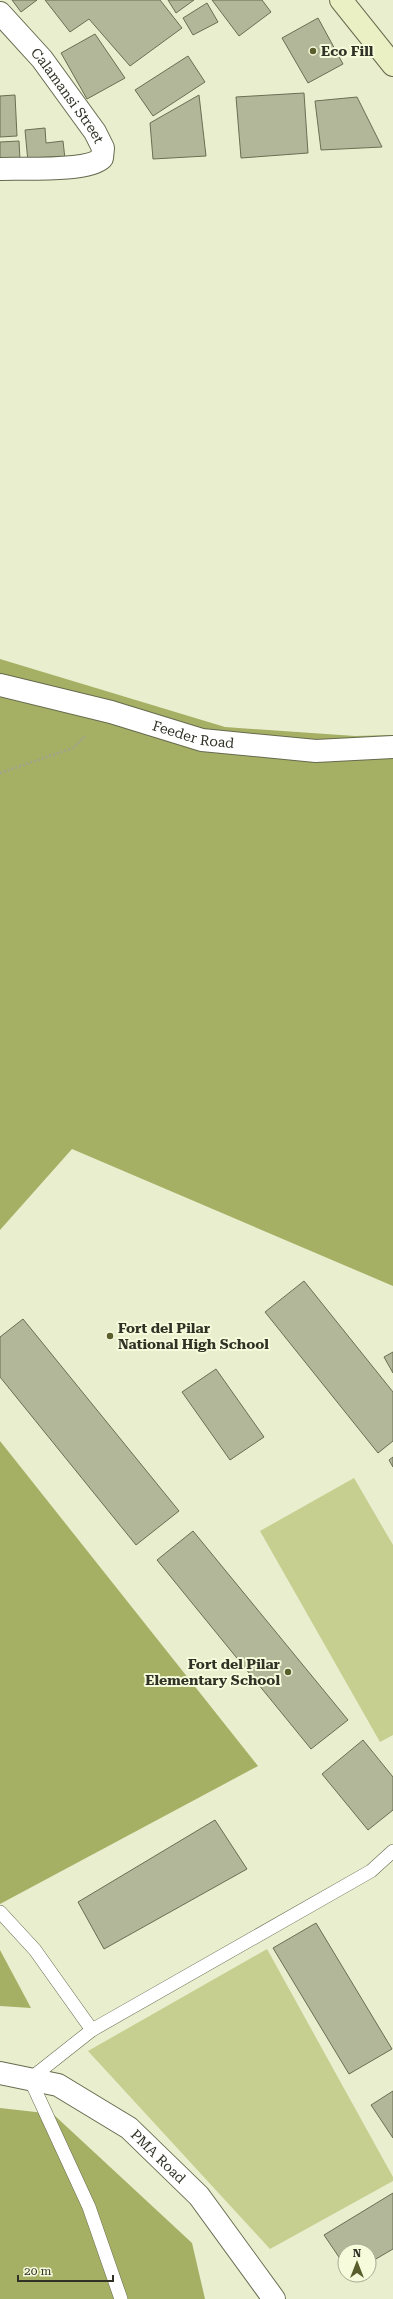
<svg xmlns="http://www.w3.org/2000/svg" width="393" height="2299" font-family="'Roboto Serif',serif">
	<style>
		.green { fill: #c6cf90 }
		.forest { fill: #a6b064 }
		.building { fill: #b3b799; stroke: #6a6e53 }
		.lines { fill: none; stroke-linecap: round; stroke-linejoin: round }
		.service-casing { stroke: #666a4e; stroke-width: 14 }
		.minor-casing { stroke: #666a4e; stroke-width: 24 }
		.secondary-casing { stroke: #666a4e; stroke-width: 24 }
		.path { stroke: #a0a48c; stroke-width: 2.5; stroke-dasharray: 2 2; stroke-linecap: butt }
		.service { stroke: #fff; stroke-width: 13 }
		.minor { stroke: #fff; stroke-width: 22 }
		.secondary { stroke: #ebefc4; stroke-width: 22 }
		.poi-dot { fill: #595e2c; stroke: #f6fbdb; stroke-width: 1.5 }
		.labels { text-anchor: middle; stroke-width: 4; stroke-linejoin: round; paint-order: stroke }
		.poi-label { font-size: 14px; font-weight: bold; fill: #303226; stroke: #f6fbdb; text-anchor: start }
		.street-label { font-size: 14px; fill: #303226; stroke: #f6fbdb }
	</style>
	<rect width="100%" height="100%" fill="#e9eece"/>
	<g class="green">
		<polygon points="354,1478 393,1545 393,1735 380,1742 260,1531"/>
		<polygon points="267,1949 393,2177 393,2181 270,2249 88,2051"/>
	</g>
	<g class="forest">
		<polygon points="0,659 225,727 355,736 393,735 393,1286 72,1149 0,1230"/>
		<polygon points="0,1441 258,1766 0,1904"/>
		<polygon points="0,1950 31,2008 0,2006"/>
		<polygon points="0,2108 53,2114 192,2243 205,2299 0,2299"/>
	</g>
	<g class="building">
		<polygon points="12,0 37,0 21,12"/>
		<polygon points="45,0 160,0 182,28 130,66 89,19 70,32"/>
		<polygon points="168,0 194,0 176,13"/>
		<polygon points="212,0 262,0 271,12 239,36"/>
		<polygon points="207,3 218,22 193,35 183,18"/>
		<polygon points="318,18 343,64 308,83 282,38"/>
		<polygon points="95,34 125,78 87,99 61,53"/>
		<polygon points="188,56 205,82 153,116 135,90"/>
		<polygon points="304,93 308,153 241,158 236,97"/>
		<polygon points="15,95 17,136 0,137 0,96"/>
		<polygon points="199,95 206,156 153,159 150,123"/>
		<polygon points="357,97 382,147 321,150 315,101"/>
		<polygon points="45,128 46,143 63,141 65,159 28,162 25,130"/>
		<polygon points="19,141 20,160 0,162 0,142"/>
		<polygon points="304,1281 393,1392 393,1441 378,1453 265,1312"/>
		<polygon points="23,1319 179,1511 136,1545 0,1377 0,1337"/>
		<polygon points="393,1352 393,1373 384,1357"/>
		<polygon points="216,1369 264,1437 230,1460 182,1392"/>
		<polygon points="393,1457 393,1467 389,1460"/>
		<polygon points="193,1531 348,1720 311,1749 157,1560"/>
		<polygon points="363,1740 393,1777 393,1810 368,1830 322,1774"/>
		<polygon points="215,1820 247,1869 104,1949 78,1902"/>
		<polygon points="316,1923 392,2049 349,2074 273,1948"/>
		<polygon points="393,2091 393,2138 371,2105"/>
		<polygon points="393,2193 393,2249 369,2263 369,2251 345,2251 345,2266 324,2235"/>
	</g>
	<g class="lines">
		<defs>
			<g id="service">
				<polyline points="0,1912 35,1950 92,2030"/>
				<polyline points="121,2299 89,2207 30,2079 92,2030 371,1871 393,1851"/>
			</g>
			<g id="minor">
				<path id="s1" d="M0,13l42,46 53,73 8,16 -1,10c-14,14 -80,10 -102,11"/>
				<path id="s2" d="M0,685l111,27 91,28 114,11 77,-4"/>
				<path id="s3" d="M0,2073l58,12 71,43 70,68 75,103"/>
			</g>
			<polyline id="secondary" points="341,0 393,65"/>
		</defs>
		<use href="#service" class="service-casing"/>
		<use href="#minor" class="minor-casing"/>
		<use href="#secondary" class="secondary-casing"/>
		<polyline class="path" points="0,773 73,748 86,735"/>
		<use href="#service" class="service"/>
		<use href="#minor" class="minor"/>
		<use href="#secondary" class="secondary"/>
	</g>
	<g class="poi-dot">
		<circle cx="313" cy="51" r="4"/>
		<circle cx="110" cy="1336" r="4"/>
		<circle cx="288" cy="1672" r="4"/>
	</g>
	<g class="labels">
		<g class="poi-label">
			<text x="321" y="56">Eco Fill</text>
			<text x="118" y="1333">Fort del Pilar<tspan x="118" dy="16">National High School</tspan></text>
			<text x="280" y="1669" text-anchor="end">Fort del Pilar<tspan x="280" dy="16">Elementary School</tspan></text>
		</g>
		<g class="street-label">
			<text dy="5" stroke="none"><textPath href="#s1" startOffset="107">Calamansi Street</textPath></text>
			<text dy="5" stroke="none"><textPath href="#s2" startOffset="200">Feeder Road</textPath></text>
			<text dy="5" stroke="none"><textPath href="#s3" startOffset="183">PMA Road</textPath></text>
		</g>
	</g>
	<g transform="translate(357 2263)"><circle r="19" fill="#f6fbdb" stroke="#a7ab93"/>
	<path d="M0-3L7 15L0 10L-7 15Z" fill="#595e2c"/>
	<text y="-6" font-size="11" font-weight="bold" text-anchor="middle" fill="#303226">N</text>
	</g>
	<path d="M18 2275v6h95v-6" fill="none" stroke="#303226" stroke-width="2"/>
	<text x="24" y="2275" font-size="12" fill="#303226" stroke="#f6fbdb" stroke-width="3" paint-order="stroke">20 m</text>
</svg>
